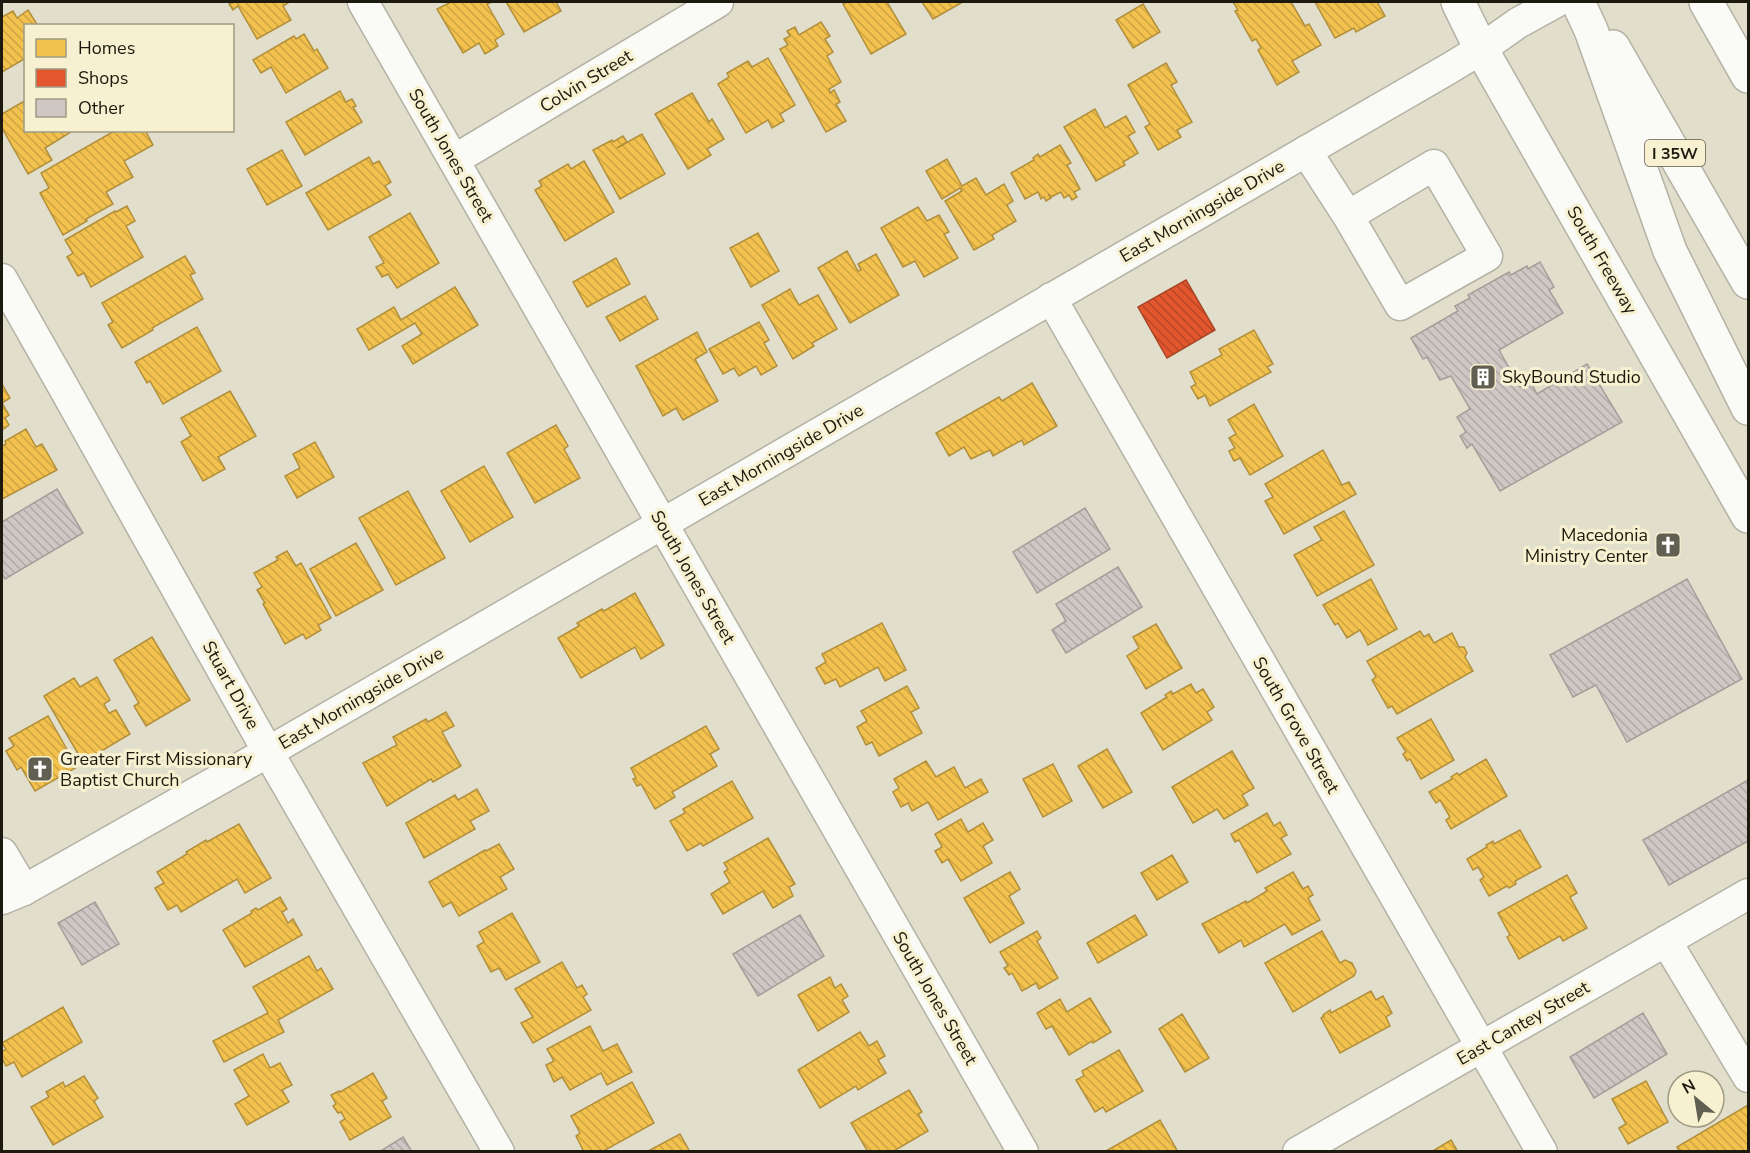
<svg xmlns="http://www.w3.org/2000/svg" width="1750" height="1153" font-family="'Nunito Sans',sans-serif">
	<style>
		.homes { fill: url(#homes-back-hatch); stroke: #b28f3b; stroke-width: 1.5 }
		.shops { fill: url(#shops-back-hatch); stroke: #a84525; stroke-width: 1.5 }
		.building { fill: url(#building-back-hatch); stroke: #a49e9a; stroke-width: 1.5 }
		.lines { fill: none; stroke-linecap: round; stroke-linejoin: round }
		.minor-casing { stroke: #b4b2a4; stroke-width: 33 }
		.major-casing { stroke: #b4b2a4; stroke-width: 36 }
		.highway-casing { stroke: #b4b2a4; stroke-width: 36 }
		.minor { stroke: #fafaf7; stroke-width: 30 }
		.major { stroke: #fafaf7; stroke-width: 33 }
		.highway { stroke: #fafaf7; stroke-width: 33 }
		.labels { text-anchor: middle; stroke-width: 6; stroke-linejoin: round; paint-order: stroke }
		.shield { fill: #f7f1d1; stroke: #5e5a49; stroke-width: 1.5 }
		.shield-label { font-size: 16px; font-weight: bold; fill: #1c1a0f }
		.street-label { font-size: 18px; fill: #1c1a0f; stroke: #f7f1d1 }
		.poi-label { font-size: 18px; fill: #1c1a0f; stroke: #f7f1d1; text-anchor: start }
	</style>
	<defs>
		<pattern id="homes-back-hatch" width="6" height="6" patternUnits="userSpaceOnUse" patternTransform="scale(1.5)"><rect width="6" height="6" fill="#f2c14e"/><path d="M-1 5l2 2M0 0l6 6M5-1l2 2" fill="none" stroke="#cfa543"/></pattern>
		<pattern id="shops-back-hatch" width="6" height="6" patternUnits="userSpaceOnUse" patternTransform="scale(1.5)"><rect width="6" height="6" fill="#e4572e"/><path d="M-1 5l2 2M0 0l6 6M5-1l2 2" fill="none" stroke="#b84726"/></pattern>
		<pattern id="building-back-hatch" width="6" height="6" patternUnits="userSpaceOnUse" patternTransform="scale(1.5)"><rect width="6" height="6" fill="#cec7c4"/><path d="M-1 5l2 2M0 0l6 6M5-1l2 2" fill="none" stroke="#b0aaa7"/></pattern>
	</defs>
	<rect width="100%" height="100%" fill="#e1decc"/>
	<g class="homes">
		<polygon points="234,2 288,2 288,3 283,6 291,20 257,39 238,6 233,10 229,4"/>
		<polygon points="451,2 492,2 487,4 504,34 495,40 498,46 485,54 479,43 463,53 437,9"/>
		<polygon points="506,2 556,2 561,11 524,32"/>
		<polygon points="848,2 887,2 906,34 871,54 843,4"/>
		<polygon points="922,2 963,2 933,19"/>
		<polygon points="1233,2 1291,2 1305,26 1309,24 1321,45 1292,61 1299,72 1277,85 1258,50 1261,48 1256,39 1252,41 1235,11 1238,10"/>
		<polygon points="1315,2 1377,2 1385,16 1356,32 1354,28 1335,38"/>
		<polygon points="1143,4 1160,32 1133,48 1116,20"/>
		<polygon points="28,10 38,26 26,26 26,58 2,72 2,17 13,11 17,18"/>
		<polygon points="821,22 830,36 825,39 833,52 827,56 841,82 829,89 830,93 834,90 840,102 836,104 846,121 826,132 780,49 788,45 784,39 790,36 787,31 795,27 799,35"/>
		<polygon points="304,34 314,51 317,49 328,68 286,93 271,67 261,73 253,60 294,36 296,39"/>
		<polygon points="768,58 795,105 780,114 784,121 772,128 768,120 746,133 718,84 729,77 727,73 748,61 752,67"/>
		<polygon points="1166,63 1177,82 1171,85 1192,122 1177,130 1181,137 1158,150 1145,127 1150,124 1128,85"/>
		<polygon points="340,91 346,102 352,99 356,106 353,107 362,122 305,155 286,122"/>
		<polygon points="692,93 709,122 712,119 724,139 707,149 711,155 688,169 655,114"/>
		<polygon points="26,100 26,130 74,130 45,148 52,160 28,174 2,128 2,114"/>
		<polygon points="1095,109 1105,128 1126,116 1135,132 1128,136 1138,153 1123,162 1125,165 1096,181 1064,127"/>
		<polygon points="116,130 145,130 153,145 124,161 133,177 106,192 113,204 86,219 87,221 63,235 40,193 49,188 41,173"/>
		<polygon points="642,134 665,174 620,199 593,150 612,140 613,142 623,136 627,142 617,148"/>
		<polygon points="1060,145 1071,163 1067,165 1080,189 1074,192 1077,197 1072,200 1069,195 1064,198 1061,192 1051,197 1048,194 1051,198 1046,201 1044,197 1041,199 1038,192 1025,199 1011,173 1034,160 1033,158 1038,154 1040,157"/>
		<polygon points="282,150 302,186 267,205 247,169"/>
		<polygon points="369,157 373,164 379,161 391,182 385,186 391,195 328,230 306,193"/>
		<polygon points="947,159 962,186 976,178 986,195 1004,184 1013,201 1007,205 1016,221 992,235 994,239 974,250 945,201 962,191 960,188 942,199 926,171"/>
		<polygon points="584,161 614,212 565,241 535,190 542,186 539,181 568,164 571,169"/>
		<polygon points="127,206 135,221 126,226 143,257 91,287 84,273 78,276 67,257 73,253 65,240 115,211 116,212"/>
		<polygon points="918,207 927,221 939,215 949,232 944,234 958,258 924,277 915,261 903,267 881,228"/>
		<polygon points="410,213 439,263 397,288 388,274 382,277 376,267 384,263 369,237"/>
		<polygon points="758,233 779,271 751,287 730,248"/>
		<polygon points="847,251 858,271 861,270 858,264 876,254 899,295 850,323 818,268"/>
		<polygon points="185,256 195,273 190,275 203,299 152,328 153,330 122,348 108,325 113,322 102,303"/>
		<polygon points="616,258 630,284 587,307 573,282"/>
		<polygon points="455,287 478,325 413,364 402,346 422,334 415,323 369,350 357,329 394,307 401,320"/>
		<polygon points="790,289 799,305 818,295 837,329 812,343 814,346 793,359 762,305"/>
		<polygon points="645,296 658,319 620,341 606,317"/>
		<polygon points="759,322 769,340 764,343 777,366 761,375 756,366 739,376 734,368 723,374 709,349"/>
		<polygon points="197,327 221,371 163,404 150,381 147,383 135,362"/>
		<polygon points="1254,330 1273,364 1267,367 1271,372 1210,406 1205,395 1198,399 1191,387 1196,384 1190,372 1222,355 1219,349"/>
		<polygon points="697,332 707,352 695,359 718,401 683,420 676,408 663,416 636,366"/>
		<polygon points="1032,383 1057,426 1024,445 1022,440 993,456 990,450 971,459 964,447 949,456 936,433 999,397 1002,401"/>
		<polygon points="2,384 10,398 2,403 9,415 5,418 9,425 2,430"/>
		<polygon points="230,391 256,436 218,457 225,469 203,481 181,442 191,436 181,418"/>
		<polygon points="1254,404 1283,456 1250,475 1240,458 1234,461 1229,451 1235,448 1229,438 1236,434 1228,420"/>
		<polygon points="556,425 568,446 564,449 580,478 535,503 507,453"/>
		<polygon points="26,429 36,447 42,444 57,470 2,499 2,446 6,444 5,441"/>
		<polygon points="315,442 334,477 297,498 285,476 300,468 293,454"/>
		<polygon points="1323,450 1342,485 1349,482 1356,494 1284,534 1265,501 1273,497 1265,484"/>
		<polygon points="484,466 513,517 470,542 441,491"/>
		<polygon points="408,491 445,558 396,585 359,518"/>
		<polygon points="1344,511 1374,565 1317,596 1294,555 1322,540 1314,527"/>
		<polygon points="356,543 383,590 336,616 310,569"/>
		<polygon points="287,551 296,566 301,563 331,618 318,625 321,630 306,639 303,634 285,644 263,604 265,603 257,590 262,587 254,573 278,560 276,557"/>
		<polygon points="1371,579 1397,629 1368,645 1360,630 1347,638 1338,623 1335,625 1323,605"/>
		<polygon points="635,593 664,645 641,659 635,647 581,678 558,638 579,626 577,623 602,609 604,611"/>
		<polygon points="882,623 906,670 885,681 878,667 840,687 836,679 825,684 816,668 826,662 822,654"/>
		<polygon points="1156,624 1182,668 1146,689 1127,656 1139,648 1133,637"/>
		<polygon points="1420,631 1424,637 1429,634 1434,643 1452,633 1459,647 1464,647 1467,653 1465,657 1473,671 1397,714 1392,706 1388,708 1372,680 1376,677 1367,661"/>
		<polygon points="152,637 190,700 146,726 134,706 139,703 114,660"/>
		<polygon points="97,677 110,700 104,704 109,713 116,710 130,734 83,762 44,696 74,678 80,687"/>
		<polygon points="1191,684 1196,693 1203,689 1214,707 1207,712 1212,720 1163,750 1141,713 1167,697 1165,695 1171,691 1173,694"/>
		<polygon points="907,686 919,708 911,712 922,733 879,756 872,742 866,745 857,727 867,721 861,711"/>
		<polygon points="446,712 454,726 442,732 461,766 433,782 431,779 387,806 363,763 397,745 393,737 426,719 428,722"/>
		<polygon points="48,716 77,767 35,791 21,767 17,770 6,751 14,746 9,738"/>
		<polygon points="1431,719 1454,760 1421,779 1410,759 1407,761 1403,754 1406,752 1397,738"/>
		<polygon points="706,726 719,749 710,754 717,766 672,792 675,797 655,809 641,784 637,786 633,779 636,778 631,768"/>
		<polygon points="1107,749 1132,792 1103,808 1078,766"/>
		<polygon points="1232,751 1254,788 1242,795 1248,805 1224,819 1217,809 1193,823 1172,787"/>
		<polygon points="1486,759 1507,796 1451,829 1446,820 1450,817 1440,800 1436,803 1429,792 1452,779 1451,777 1457,773 1459,775"/>
		<polygon points="926,761 936,777 954,767 965,788 981,779 988,792 938,820 928,802 912,811 908,803 901,807 893,792 899,788 894,779"/>
		<polygon points="1053,764 1072,801 1043,817 1023,779"/>
		<polygon points="732,781 753,818 703,846 701,843 687,851 670,821 685,813 683,809"/>
		<polygon points="477,789 489,811 470,821 475,829 424,858 406,823 455,795 458,800"/>
		<polygon points="1267,813 1274,826 1280,822 1287,835 1281,838 1291,854 1257,873 1239,840 1235,842 1231,834"/>
		<polygon points="961,819 968,832 983,823 993,840 983,846 992,863 961,881 948,859 942,863 935,851 942,847 935,834"/>
		<polygon points="239,824 271,878 245,893 237,879 181,912 177,905 168,910 155,888 164,883 157,872 187,854 186,852 206,840 207,842"/>
		<polygon points="1520,830 1541,867 1515,881 1516,884 1509,888 1507,886 1489,896 1480,880 1484,877 1478,867 1473,870 1467,859 1487,847 1486,845 1493,841 1494,844"/>
		<polygon points="768,838 795,884 789,887 793,896 773,908 763,891 723,914 711,894 730,882 724,872 728,869 724,863"/>
		<polygon points="499,844 514,869 500,877 507,889 459,916 451,902 443,907 429,882 485,850 486,851"/>
		<polygon points="1172,855 1188,882 1157,900 1141,873"/>
		<polygon points="1010,872 1020,889 1009,896 1024,923 990,943 964,898"/>
		<polygon points="1293,872 1303,889 1308,886 1313,895 1308,898 1320,920 1292,935 1285,924 1244,947 1241,940 1219,953 1202,924 1246,901 1247,903 1267,891 1265,888"/>
		<polygon points="1567,875 1577,893 1570,897 1587,928 1563,941 1560,936 1519,959 1507,937 1510,935 1498,913"/>
		<polygon points="280,897 287,909 282,912 288,923 293,919 302,935 245,967 223,930 252,913 251,911 256,908 258,910"/>
		<polygon points="512,913 540,962 506,980 499,968 491,972 477,946 484,942 479,932"/>
		<polygon points="1135,915 1147,935 1098,963 1087,943"/>
		<polygon points="1037,931 1041,938 1037,941 1058,978 1039,989 1036,983 1022,991 1012,973 1009,975 1004,968 1008,966 1000,952"/>
		<polygon points="1322,931 1340,963 1345,960 1352,963 1356,971 1354,976 1293,1012 1265,963"/>
		<polygon points="309,956 317,971 321,968 333,989 278,1020 284,1032 224,1062 213,1041 268,1013 253,987"/>
		<polygon points="562,962 577,988 582,985 587,994 583,997 591,1010 533,1043 521,1023 533,1017 515,989"/>
		<polygon points="830,977 835,988 841,984 848,996 842,1000 849,1012 818,1031 798,995"/>
		<polygon points="1371,991 1376,1000 1383,996 1392,1013 1386,1017 1390,1026 1340,1053 1321,1018 1324,1016 1323,1015 1330,1010 1331,1013"/>
		<polygon points="1090,998 1111,1032 1093,1043 1092,1041 1069,1055 1052,1026 1046,1029 1037,1013 1060,999 1067,1012"/>
		<polygon points="63,1007 82,1042 22,1077 14,1062 6,1066 2,1058 2,1052 6,1049 2,1043"/>
		<polygon points="1182,1014 1209,1058 1185,1072 1159,1029"/>
		<polygon points="590,1026 603,1051 617,1044 632,1072 607,1085 601,1073 570,1090 562,1077 554,1082 546,1065 554,1061 547,1049"/>
		<polygon points="860,1032 869,1046 877,1041 885,1056 878,1060 886,1073 858,1090 856,1086 820,1108 798,1070"/>
		<polygon points="1119,1050 1143,1091 1106,1112 1103,1107 1095,1112 1076,1080 1084,1076 1082,1071"/>
		<polygon points="263,1054 270,1068 280,1063 292,1085 282,1090 289,1102 247,1125 235,1104 249,1096 234,1070"/>
		<polygon points="373,1073 387,1098 382,1101 391,1117 350,1140 340,1122 345,1119 341,1112 338,1113 333,1106 336,1104 331,1095 339,1091 340,1092"/>
		<polygon points="84,1076 98,1098 94,1101 103,1117 53,1145 31,1107 49,1097 46,1092 63,1082 65,1087"/>
		<polygon points="1646,1081 1668,1122 1628,1144 1619,1128 1626,1124 1612,1099"/>
		<polygon points="632,1082 654,1123 605,1150 606,1152 584,1152 576,1136 580,1133 571,1116"/>
		<polygon points="909,1090 922,1112 918,1114 928,1131 892,1152 868,1152 851,1123"/>
		<polygon points="1748,1105 1748,1152 1680,1152 1677,1147"/>
		<polygon points="1160,1120 1178,1152 1106,1152 1106,1151"/>
		<polygon points="680,1134 690,1152 648,1151"/>
		<polygon points="1451,1140 1458,1152 1431,1152"/>
	</g>
	<polygon class="shops" points="1186,280 1215,330 1167,358 1138,307"/>
	<g class="building">
		<polygon points="1540,262 1554,287 1549,290 1563,313 1499,350 1520,387 1530,381 1537,394 1587,364 1622,422 1500,491 1472,444 1467,448 1460,436 1466,432 1457,417 1470,409 1451,376 1440,380 1427,357 1423,359 1411,338 1458,311 1455,306 1470,298 1468,295 1509,272 1511,275 1527,266 1528,269"/>
		<polygon points="57,489 83,533 5,579 2,573 2,522"/>
		<polygon points="1085,508 1110,549 1037,593 1013,552"/>
		<polygon points="1118,567 1142,607 1066,653 1052,630 1066,621 1056,604"/>
		<polygon points="1687,579 1742,679 1627,742 1596,685 1573,697 1550,655"/>
		<polygon points="1748,780 1748,841 1669,885 1643,840"/>
		<polygon points="95,902 119,944 82,965 58,923"/>
		<polygon points="800,915 824,956 758,996 733,954"/>
		<polygon points="1643,1013 1667,1054 1594,1098 1570,1057"/>
		<polygon points="403,1137 412,1152 379,1152"/>
	</g>
	<g class="lines">
		<defs>
			<g id="minor">
				<polyline points="363,2 1023,1152"/>
				<polyline points="1306,151 1348,216 1400,305 1487,256 1434,165 1348,216"/>
				<polyline points="454,160 718,2"/>
				<polyline points="2,279 64,388 268,752 499,1152"/>
				<polyline points="1051,298 1542,1152"/>
				<polyline points="2,853 24,890"/>
				<polyline points="2,899 24,890 268,752 1450,68 1481,49 1518,23 1556,2"/>
				<polyline points="1666,941 1748,1077"/>
				<polyline points="1298,1152 1748,894"/>
			</g>
			<polyline id="major" points="1458,2 1481,49 1748,516"/>
			<g id="highway">
				<polyline points="1578,2 1591,30 1670,251 1748,408"/>
				<polyline points="1706,2 1748,76"/>
				<polyline points="1613,47 1748,282"/>
			</g>
		</defs>
		<use href="#minor" class="minor-casing"/>
		<use href="#major" class="major-casing"/>
		<use href="#highway" class="highway-casing"/>
		<use href="#minor" class="minor"/>
		<use href="#major" class="major"/>
		<use href="#highway" class="highway"/>
	</g>
	<defs>
		<symbol id="building-square" viewBox="-11 -11 22 22"><rect x="-9" y="-9" width="18" height="18" rx="4" fill="#615f51" stroke="#f7f1d1"/><path d="M-4-6H4V6H1V3H-1V6H-4ZM-2.5-4.3h1.7v1.8h-1.7ZM.8-4.3h1.7v1.8H.8ZM-2.5-1h1.7V.8h-1.7ZM.8-1h1.7V.8H.8Z" fill="#fff"/></symbol>
		<symbol id="church-square" viewBox="-11 -11 22 22"><rect x="-9" y="-9" width="18" height="18" rx="4" fill="#615f51" stroke="#f7f1d1"/><path d="M-1.2-6h2.4v3.5h3.3v2.4h-3.3V6h-2.4V-.1h-3.3v-2.4h3.3Z" fill="#fff"/></symbol>
	</defs>
	<g fill-rule="evenodd">
		<use href="#building-square" x="1468" y="362" width="30" height="30"/>
		<use href="#church-square" x="1653" y="530" width="30" height="30"/>
		<use href="#church-square" x="25" y="754" width="30" height="30"/>
	</g>
	<g class="labels">
		<rect class="shield" x="1645" y="140" width="60" height="26" rx="4.5"/>
		<g class="shield-label">
			<text x="1675" y="159">I 35W</text>
		</g>
		<g class="street-label">
			<text transform="translate(586 81) rotate(-31)" y="6">Colvin Street</text>
			<text transform="translate(451 155) rotate(60)" y="6">South Jones Street</text>
			<text transform="translate(1202 211) rotate(-30)" y="6">East Morningside Drive</text>
			<text transform="translate(1602 260) rotate(60)" y="6">South Freeway</text>
			<text transform="translate(781 455) rotate(-30)" y="6">East Morningside Drive</text>
			<text transform="translate(693 577) rotate(60)" y="6">South Jones Street</text>
			<text transform="translate(231 685) rotate(61)" y="6">Stuart Drive</text>
			<text transform="translate(361 698) rotate(-30)" y="6">East Morningside Drive</text>
			<text transform="translate(1296 725) rotate(60)" y="6">South Grove Street</text>
			<text transform="translate(935 998) rotate(60)" y="6">South Jones Street</text>
			<text transform="translate(1523 1023) rotate(-30)" y="6">East Cantey Street</text>
		</g>
		<g class="poi-label">
			<text x="1502" y="383">SkyBound Studio</text>
			<text x="1648" y="541" text-anchor="end">Macedonia<tspan x="1648" dy="21">Ministry Center</tspan></text>
			<text x="60" y="765">Greater First Missionary<tspan x="60" dy="21">Baptist Church</tspan></text>
		</g>
	</g>
	<rect width="1750" height="1153" fill="none" stroke="#1c1a0f" stroke-width="6"/>
	<rect x="24" y="24" width="210" height="108" fill="#f7f1d1" stroke="#9f9b83" stroke-width="1.5"/>
	<rect x="36" y="39" width="30" height="18" fill="#f2c14e" stroke="#9f9b83" stroke-width="1.5"/>
	<text x="78" y="54" font-size="18" fill="#1c1a0f">Homes</text>
	<rect x="36" y="69" width="30" height="18" fill="#e4572e" stroke="#9f9b83" stroke-width="1.5"/>
	<text x="78" y="84" font-size="18" fill="#1c1a0f">Shops</text>
	<rect x="36" y="99" width="30" height="18" fill="#cec7c4" stroke="#9f9b83" stroke-width="1.5"/>
	<text x="78" y="114" font-size="18" fill="#1c1a0f">Other</text>
	<g transform="translate(1696 1099) rotate(330)"><circle r="28" fill="#f7f1d1" stroke="#9f9b83" stroke-width="1.5"/>
	<path d="M0-4.5L10 22L0 15L-10 22Z" fill="#615f51"/>
	<text y="-9" font-size="16" font-weight="bold" text-anchor="middle" fill="#1c1a0f">N</text>
	</g>
</svg>
